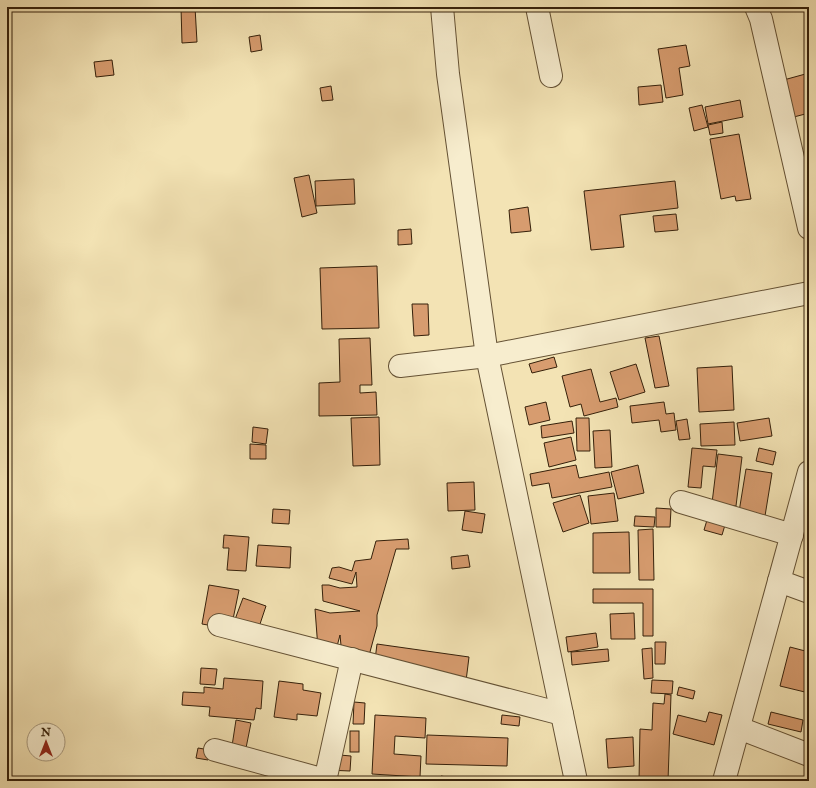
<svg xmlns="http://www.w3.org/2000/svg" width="816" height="788" font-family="'IM FELL Double Pica',serif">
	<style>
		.building { fill: #d79c6f; stroke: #35200a }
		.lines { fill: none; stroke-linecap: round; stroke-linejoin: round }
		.minor-casing { stroke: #645134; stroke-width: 24 }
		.minor { stroke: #f7edce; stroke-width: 22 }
	</style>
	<rect width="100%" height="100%" fill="#f3e3b4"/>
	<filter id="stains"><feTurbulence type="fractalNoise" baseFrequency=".005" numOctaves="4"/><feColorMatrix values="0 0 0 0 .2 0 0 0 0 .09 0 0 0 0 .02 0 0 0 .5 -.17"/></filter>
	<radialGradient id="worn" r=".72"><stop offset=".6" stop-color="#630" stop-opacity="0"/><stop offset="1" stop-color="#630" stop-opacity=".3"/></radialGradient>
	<g class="building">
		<polygon points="181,7 195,7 197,42 182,43"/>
		<polygon points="260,35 262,50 251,52 249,37"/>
		<polygon points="686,45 690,66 679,68 683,95 666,98 658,49"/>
		<polygon points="112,60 114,75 96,77 94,62"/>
		<polygon points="809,73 809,97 805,98 809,113 790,118 780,81"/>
		<polygon points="661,85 663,102 639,105 638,87"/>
		<polygon points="331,86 333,100 322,101 320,88"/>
		<polygon points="740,100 743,117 708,124 705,107"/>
		<polygon points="702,105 708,127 694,131 689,108"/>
		<polygon points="722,122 723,133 710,135 708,125"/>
		<polygon points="739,134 751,199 736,201 735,196 721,199 710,139"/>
		<polygon points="809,151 809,162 797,165 794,154"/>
		<polygon points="309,175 317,213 302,217 294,178"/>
		<polygon points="354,179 355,204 316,206 315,181"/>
		<polygon points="675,181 678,208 620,215 624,247 591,250 584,191"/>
		<polygon points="528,207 531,231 511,233 509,210"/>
		<polygon points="676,214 678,230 655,232 653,216"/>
		<polygon points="411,229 412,244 398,245 398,230"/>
		<polygon points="377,266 379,328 322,329 320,268"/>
		<polygon points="412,304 428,304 429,335 414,336"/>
		<polygon points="659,336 669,386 655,388 645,338"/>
		<polygon points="370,338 372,385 360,385 360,393 376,392 377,415 319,416 319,383 340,382 339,339"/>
		<polygon points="554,357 557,367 532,373 529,364"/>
		<polygon points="636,364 645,392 619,400 610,372"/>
		<polygon points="732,366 734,410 699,412 697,368"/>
		<polygon points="591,369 600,402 616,398 618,407 584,416 581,404 570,407 562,376"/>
		<polygon points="546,402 550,420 529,425 525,407"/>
		<polygon points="664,402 666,414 674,413 676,430 661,432 659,420 632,423 630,406"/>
		<polygon points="379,417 380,465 353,466 351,418"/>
		<polygon points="576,418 589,418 590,451 577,451"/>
		<polygon points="769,418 772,436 740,441 737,423"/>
		<polygon points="687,419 690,439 679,440 676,421"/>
		<polygon points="572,421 574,433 542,438 541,426"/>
		<polygon points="734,422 735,445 701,446 700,424"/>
		<polygon points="253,427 268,429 266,444 252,442"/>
		<polygon points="610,430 612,467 595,468 593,431"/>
		<polygon points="571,437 576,460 549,467 544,443"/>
		<polygon points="250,444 266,445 266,459 250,459"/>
		<polygon points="692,448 717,450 715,467 703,466 701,488 688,487"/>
		<polygon points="759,448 776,452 773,465 756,461"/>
		<polygon points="718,454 742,457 736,506 712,503"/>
		<polygon points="576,465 579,478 609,472 612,487 552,498 549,483 532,486 530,474"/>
		<polygon points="638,465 644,493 618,499 611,472"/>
		<polygon points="746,469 772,473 765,516 739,512"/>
		<polygon points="474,482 475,510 448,511 447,483"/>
		<polygon points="614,493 618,521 591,524 588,496"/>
		<polygon points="580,495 589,523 563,532 553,503"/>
		<polygon points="656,508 671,509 670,527 656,527"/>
		<polygon points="273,509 290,510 289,524 272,523"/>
		<polygon points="465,511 485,514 482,533 462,530"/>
		<polygon points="635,516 655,517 654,527 634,526"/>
		<polygon points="707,520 725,525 722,535 704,530"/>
		<polygon points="653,529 654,580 639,580 638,530"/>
		<polygon points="629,532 630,573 593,573 593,533"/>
		<polygon points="224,535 249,537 246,571 227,570 229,548 223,548"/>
		<polygon points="408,539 409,549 396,549 377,615 377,626 367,663 342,656 340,635 335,654 318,649 315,609 330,613 360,611 323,601 322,585 329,585 340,588 357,587 356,572 352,584 329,578 332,568 339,567 352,571 355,561 371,559 376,541"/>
		<polygon points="258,545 291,547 290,568 256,566"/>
		<polygon points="468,555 470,567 452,569 451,557"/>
		<polygon points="209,585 239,590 231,629 202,624"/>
		<polygon points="593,589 653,589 653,636 643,636 643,603 593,603"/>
		<polygon points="243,598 266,606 258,630 234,622"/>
		<polygon points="634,613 635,639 611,639 610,614"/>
		<polygon points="596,633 598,647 568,652 566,637"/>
		<polygon points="655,642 666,642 665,664 655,664"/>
		<polygon points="377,644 469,657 466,681 374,668"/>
		<polygon points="790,647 809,652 809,693 780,686"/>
		<polygon points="652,648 653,678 644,679 642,649"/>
		<polygon points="608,649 609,661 572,665 571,652"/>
		<polygon points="201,668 217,669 215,685 200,684"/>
		<polygon points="224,678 263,681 261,709 256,708 254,720 209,716 210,707 182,705 183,692 204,693 204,687 223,689"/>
		<polygon points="652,680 673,681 672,694 651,693"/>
		<polygon points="279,681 303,684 303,690 321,693 317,716 297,714 297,720 274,717"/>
		<polygon points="679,687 695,691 693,699 677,695"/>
		<polygon points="665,694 671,695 668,781 639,781 640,729 652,730 653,703 664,704"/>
		<polygon points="354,702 365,703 364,724 353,724"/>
		<polygon points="709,712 722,715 714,745 673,734 678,715 706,722"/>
		<polygon points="771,712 803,720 801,732 768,724"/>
		<polygon points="375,715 426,718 425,738 395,736 394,754 421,756 420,777 372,774"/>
		<polygon points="502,715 520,717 519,726 501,724"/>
		<polygon points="236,720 251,723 246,748 232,746"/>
		<rect x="350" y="731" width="9" height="21"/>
		<polygon points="427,735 508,738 507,766 426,764"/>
		<polygon points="633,737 634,766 608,768 606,739"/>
		<polygon points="198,748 210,750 208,760 196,758"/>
		<polygon points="328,754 351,756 350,771 327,770"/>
		<polygon points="441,776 469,781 440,781"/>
	</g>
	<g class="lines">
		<defs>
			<g id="minor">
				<polyline points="442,7 448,74 487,356 576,781"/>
				<polyline points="537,7 551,76"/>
				<polyline points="756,7 761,19 809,228"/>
				<polyline points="400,366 487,356 809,293"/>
				<polyline points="681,502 792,535"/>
				<polyline points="779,581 809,592"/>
				<polyline points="219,625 562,714"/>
				<polyline points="739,728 809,755"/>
				<polyline points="215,750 325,780"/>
				<polyline points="325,781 352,659"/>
				<polyline points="724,781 809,472"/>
			</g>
		</defs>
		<use href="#minor" class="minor-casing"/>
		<use href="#minor" class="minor"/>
	</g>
	<rect width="816" height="788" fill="none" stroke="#f3e3b4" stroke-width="24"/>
	<rect x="8" y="8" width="800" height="772" fill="none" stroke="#35200a" stroke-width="2"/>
	<rect x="12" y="12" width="792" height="764" fill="none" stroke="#35200a"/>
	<g transform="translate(46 742)"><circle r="19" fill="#f7edce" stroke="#a99b80"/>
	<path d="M0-3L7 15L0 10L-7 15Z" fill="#8f2418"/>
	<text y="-6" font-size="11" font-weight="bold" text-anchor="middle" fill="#35200a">N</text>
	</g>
	<rect width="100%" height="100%" filter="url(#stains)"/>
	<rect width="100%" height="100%" fill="url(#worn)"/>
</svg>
